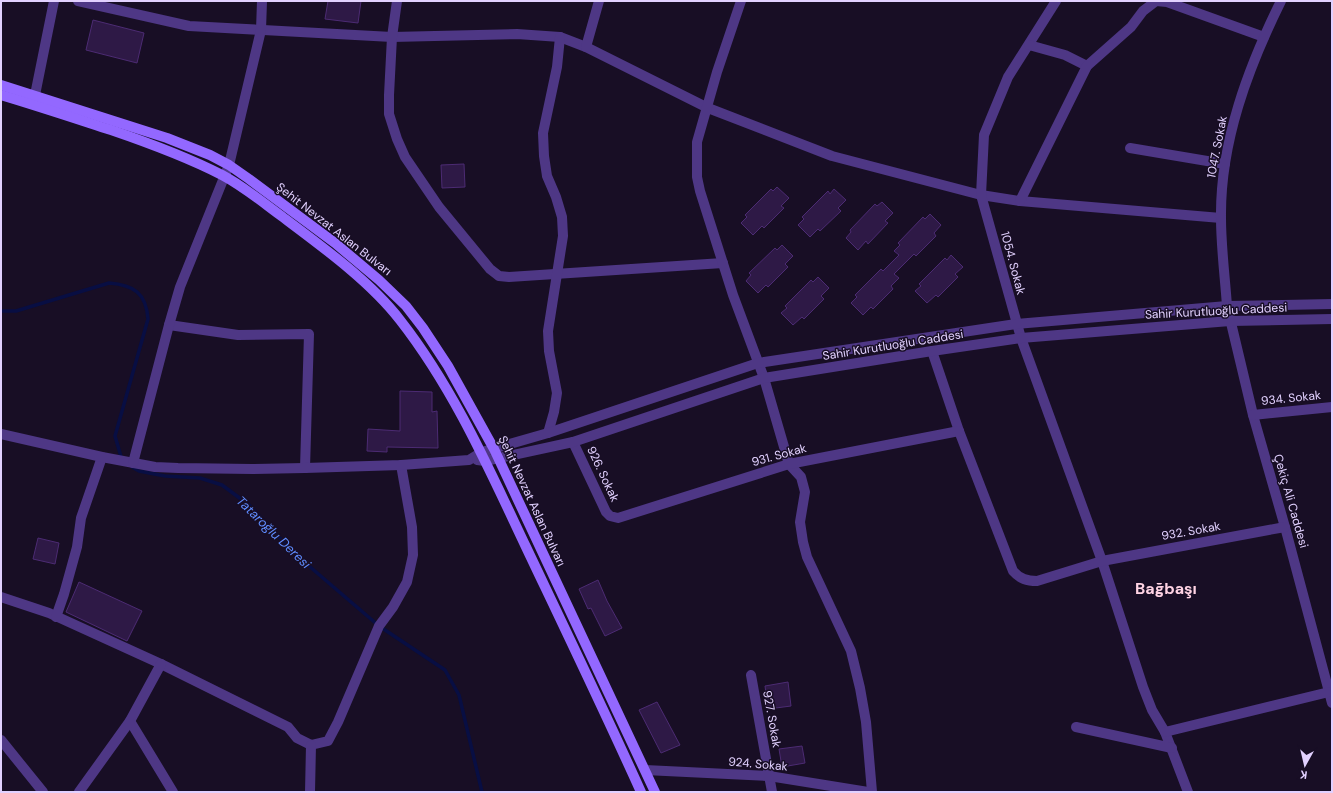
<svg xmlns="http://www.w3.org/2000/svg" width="1333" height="793" font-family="'DM Sans',sans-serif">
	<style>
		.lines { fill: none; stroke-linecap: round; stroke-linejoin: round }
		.stream { stroke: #080e43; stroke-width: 3.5 }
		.building { fill: #2e1946; stroke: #4c2b73 }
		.minor { stroke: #4e3785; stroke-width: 10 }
		.tertiary { stroke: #4e3785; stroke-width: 10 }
		.secondary { stroke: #9368ff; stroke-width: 10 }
		.labels { text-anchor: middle; stroke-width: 3; stroke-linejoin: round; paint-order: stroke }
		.street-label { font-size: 12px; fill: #e2d1ff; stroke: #180e25 }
		.water-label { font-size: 13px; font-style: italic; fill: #5f8cff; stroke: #180e25 }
		.district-label { font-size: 16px; font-weight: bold; fill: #ffd3e4; stroke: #180e25 }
	</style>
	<rect width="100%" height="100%" fill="#180e25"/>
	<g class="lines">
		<g class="stream">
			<path d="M1,311h15l93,-28c25,2 37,10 39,36l-33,117 7,24"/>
			<polyline points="132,467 139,471 165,476 200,478 222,485 249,505 295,554 379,626 445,670 459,695 482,792"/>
		</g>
	</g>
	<g class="building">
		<polygon points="328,1 361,1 358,23 325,19"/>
		<polygon points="93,20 144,33 137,63 86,50"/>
		<polygon points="464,164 465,187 442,188 441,165"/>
		<polygon points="777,187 789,198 781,206 784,208 764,228 762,226 753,235 741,223 747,217 745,215 771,189 773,191"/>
		<polygon points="834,189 846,200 838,208 841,211 820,231 818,229 810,237 798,225 804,219 802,217 828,191 830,194"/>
		<polygon points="882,202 893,213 885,221 888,223 868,244 866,241 858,250 846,238 851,232 850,230 875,204 877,206"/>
		<polygon points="930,214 941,225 934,233 936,236 916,256 914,254 894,274 899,278 891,286 893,289 873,309 871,307 863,315 851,303 857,297 855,295 881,269 883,271 899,255 894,251 900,245 898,243 923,217 925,219"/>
		<polygon points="782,245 793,256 785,264 788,267 768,287 766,285 758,293 746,281 751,275 749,273 775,248 777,250"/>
		<polygon points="951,255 963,267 955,274 958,277 938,297 936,295 927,303 915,291 921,286 919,284 945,258 947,260"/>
		<polygon points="818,277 829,288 821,296 824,299 804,319 802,317 793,325 781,313 787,308 785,306 811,280 813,282"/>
		<polygon points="400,391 432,392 432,412 437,411 438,448 387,447 387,452 367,451 368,429 400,431"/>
		<polygon points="38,538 59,543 55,564 33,559"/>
		<polygon points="598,580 607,601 622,628 605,636 591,608 588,609 579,589"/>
		<polygon points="79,582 142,611 127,641 66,612"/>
		<polygon points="788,682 791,706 768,709 765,686"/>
		<polygon points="657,702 680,745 661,753 639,710"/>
		<polygon points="802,746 805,763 782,767 779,749"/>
	</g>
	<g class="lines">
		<g class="minor">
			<polyline points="78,1 189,26 392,37 517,34 560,37 586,47 708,108 832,156 981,195 1020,201 1221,218"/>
			<polyline points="397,1 392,37 389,95 389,114 397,139 405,157 439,207 490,269 499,276 509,277 723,263"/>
			<polyline points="741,1 717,72 697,142 697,177 700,191 733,295 764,378 789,464 801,477 805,492 800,522 803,542 807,557 851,651 860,688 866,722 872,792"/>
			<polyline points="1056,1 1008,77 984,135 981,195 1021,338 1102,561 1143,687 1152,710 1165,732 1188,792"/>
			<polyline points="1029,45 1065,55 1087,66"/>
			<polyline points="586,47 599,1"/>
			<polyline points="35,95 54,1"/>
			<polyline points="1130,148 1225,164"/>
			<polyline points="1020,201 1087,66 1131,27 1143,11 1156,1 1167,2 1264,37"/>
			<polyline points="1227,306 1253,415 1285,527 1332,703"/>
			<polyline points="169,325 238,335 309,334 305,468"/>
			<path d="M932,351l27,80 54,140c7,8 14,10 24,10l65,-20 183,-34"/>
			<polyline points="1253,415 1332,407"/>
			<polyline points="548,433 554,412 557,393 549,351 548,331 563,236 562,217 556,197 547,176 544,156 543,133 557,67 560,37"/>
			<polyline points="573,442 606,512 610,516 618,518 789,464 959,431"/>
			<polyline points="1,597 49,613 161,664 288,727 297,738 311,745 328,741 338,722 379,626 393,607 407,582 413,555 412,527 401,465"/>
			<polyline points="56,617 64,594 77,547 81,518 102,457"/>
			<polyline points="751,675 772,792"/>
			<polyline points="130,721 173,792"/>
			<polyline points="1076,727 1172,748"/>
			<polyline points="1165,732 1329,692"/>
			<polyline points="1,740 43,792"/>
			<polyline points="645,770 769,776 868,792"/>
			<polyline points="79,792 130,721 161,664"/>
			<polyline points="310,792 311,745"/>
		</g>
		<g class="tertiary">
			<path d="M1227,306c-2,-29 -6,-59 -6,-88 -1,-76 27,-150 60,-217"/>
			<polyline points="1,434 102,457 155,467 178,468 252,469 305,468 401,465 469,460 482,452 548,433 758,363 1016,324 1227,306 1332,304"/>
			<polyline points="477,460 485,461 573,442 764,378 932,351 1021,338 1230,321 1332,319"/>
			<polyline points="133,463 169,325 180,287 229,165 261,30 262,1"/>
		</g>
		<g class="secondary">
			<polyline points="1,85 167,138 210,155 229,165 249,179 335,243 379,280 406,306 423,328 448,366 494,449 655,792"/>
			<path d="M1,95c37,11 73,23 110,35 38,13 76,27 111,45 21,11 39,26 58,40 40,30 90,66 120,105 54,69 89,149 126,227 39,82 78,163 115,245"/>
		</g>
	</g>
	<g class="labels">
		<g class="street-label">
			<text transform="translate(1217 147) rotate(-79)" y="4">1047. Sokak</text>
			<text transform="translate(334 229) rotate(38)" y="4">Şehit Nevzat Aslan Bulvarı</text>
			<text transform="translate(1013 263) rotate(75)" y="4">1054. Sokak</text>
			<text transform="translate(1216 311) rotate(-3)" y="4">Sahir Kurutluoğlu Caddesi</text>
			<text transform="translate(893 345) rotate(-9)" y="4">Sahir Kurutluoğlu Caddesi</text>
			<text transform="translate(1291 398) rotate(-6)" y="4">934. Sokak</text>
			<text transform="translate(779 455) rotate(-15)" y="4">931. Sokak</text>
			<text transform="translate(603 474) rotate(65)" y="4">926. Sokak</text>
			<text transform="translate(532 501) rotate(65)" y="4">Şehit Nevzat Aslan Bulvarı</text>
			<text transform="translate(1291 501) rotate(74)" y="4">Çekiç Ali Caddesi</text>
			<text transform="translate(1191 531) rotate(-10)" y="4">932. Sokak</text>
			<text transform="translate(772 719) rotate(80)" y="4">927. Sokak</text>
			<text transform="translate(758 764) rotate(5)" y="4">924. Sokak</text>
		</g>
		<g class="water-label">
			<text transform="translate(274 532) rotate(44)" y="5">Tataroğlu Deresi</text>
		</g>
		<g class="district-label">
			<text x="1166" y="594">Bağbaşı</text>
		</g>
	</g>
	<rect width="1333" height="793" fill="none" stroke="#e2d1ff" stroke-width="4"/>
	<g transform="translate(1305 765) rotate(188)" stroke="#180e25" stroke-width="3" paint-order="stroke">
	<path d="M0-3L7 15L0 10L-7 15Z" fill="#e2d1ff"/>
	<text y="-6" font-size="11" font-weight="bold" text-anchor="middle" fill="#e2d1ff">K</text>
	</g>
</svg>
